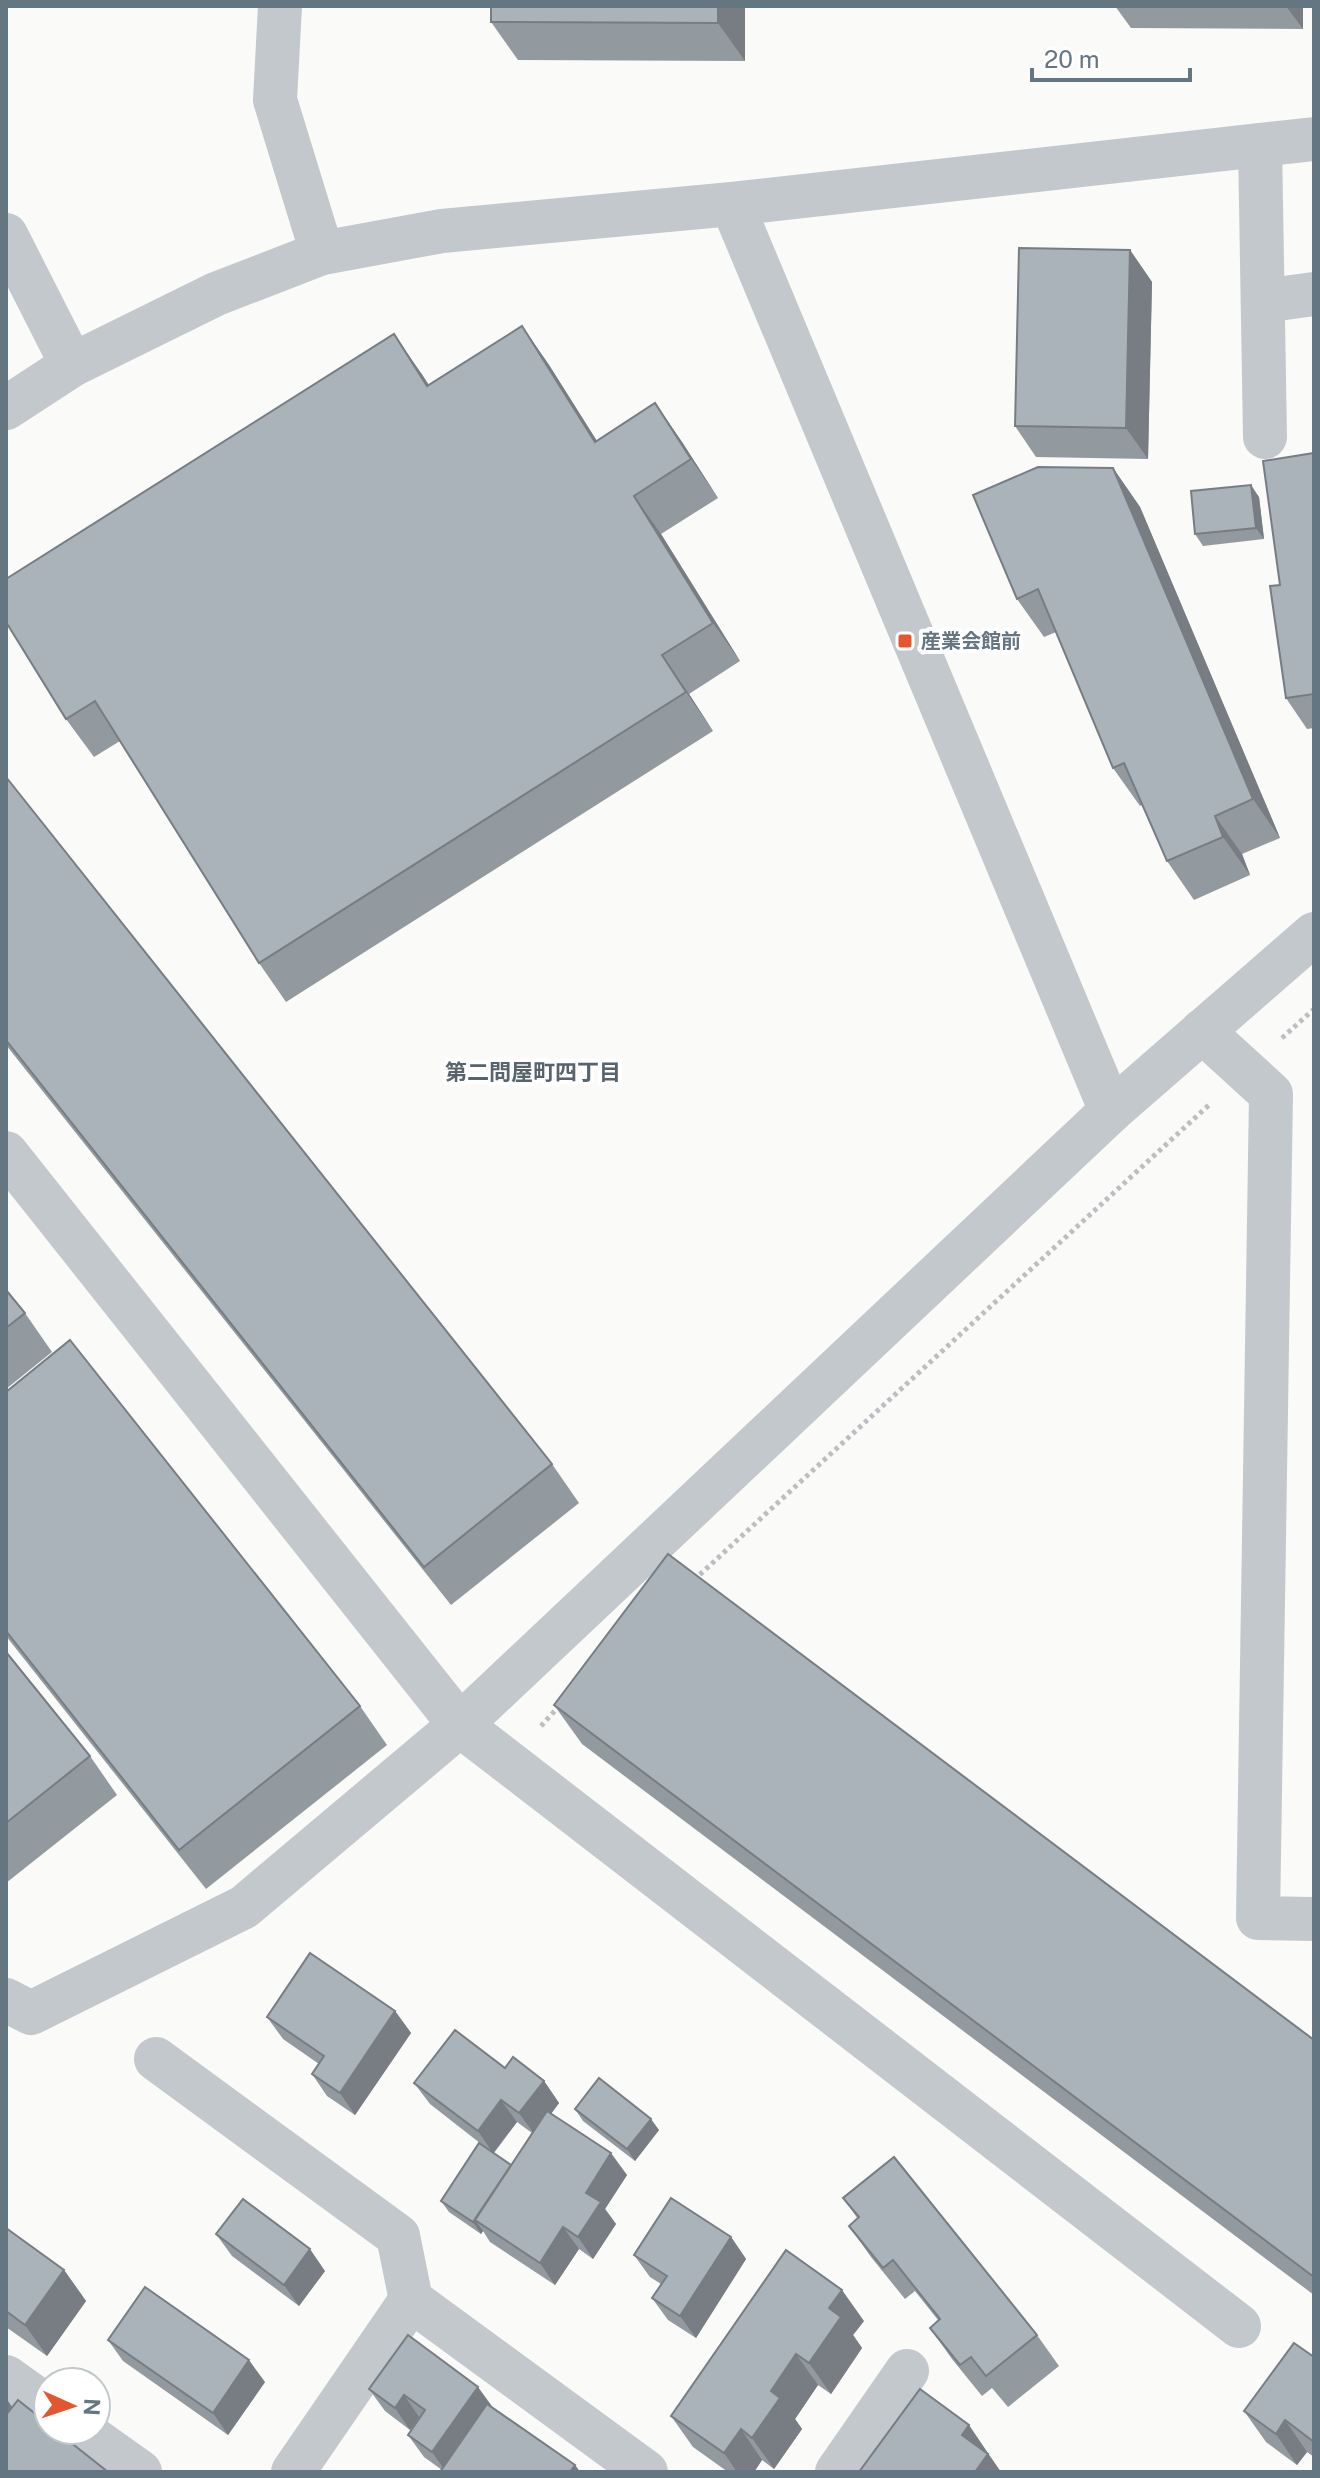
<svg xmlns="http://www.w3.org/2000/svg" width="1320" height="2478" font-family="'Public Sans','Noto Sans JP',sans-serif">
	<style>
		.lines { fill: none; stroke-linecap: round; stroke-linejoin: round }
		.path { stroke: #bbbfc2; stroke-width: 5; stroke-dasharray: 4 4; stroke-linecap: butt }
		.minor { stroke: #c3c8cc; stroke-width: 44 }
		.wall { fill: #929a9f; fill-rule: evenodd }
		.shaded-wall { fill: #777d82 }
		.building { fill: #aab3b9; stroke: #777d82; stroke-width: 2 }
		.poi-dot { fill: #e4572e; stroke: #fff; stroke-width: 3 }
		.labels { text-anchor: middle; stroke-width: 8; stroke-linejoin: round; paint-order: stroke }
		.poi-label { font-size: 20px; font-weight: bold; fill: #657683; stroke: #fff; text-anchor: start }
		.neighbourhood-label { font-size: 22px; font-weight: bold; fill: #57646e; stroke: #fff }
	</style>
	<rect width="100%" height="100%" fill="#fafaf8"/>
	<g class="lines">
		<g class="path">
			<polyline points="1282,1038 1314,1009"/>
			<polyline points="694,1580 1210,1104"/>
			<polyline points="541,1726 561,1704"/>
		</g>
		<g class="minor">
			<polyline points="280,6 275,100 322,253"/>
			<polyline points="1260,145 1265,437"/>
			<polyline points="732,204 1111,1111"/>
			<polyline points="6,235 72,365"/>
			<polyline points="1263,301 1314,294"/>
			<polyline points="6,408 72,365 216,294 322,253 442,231 732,204 1314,139"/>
			<polyline points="1202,1031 1271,1094 1258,1918 1314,1919"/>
			<polyline points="6,1153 460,1725 1111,1111 1314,934"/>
			<polyline points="6,2000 31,2013 244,1907 460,1725 1239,2326"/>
			<polyline points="156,2059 398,2236 411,2300"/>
			<polyline points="6,2377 48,2407"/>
			<polyline points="81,2430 140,2472"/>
			<polyline points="293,2472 411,2300 646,2472"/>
			<polyline points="837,2472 907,2371"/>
		</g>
	</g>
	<g class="wall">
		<polygon points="745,6 745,61 518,60 491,22"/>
		<polygon points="1115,6 1303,6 1303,29 1131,28"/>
		<polygon points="1130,250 1152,282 1148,459 1036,457 1015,426"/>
		<polygon points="522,326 549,365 597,441 655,403 682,442 718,498 661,534 740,661 689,694 713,731 286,1002 259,963 120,741 94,757 66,719 421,373 429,385"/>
		<polygon points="1314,453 1314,728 1307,729 1286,698 1280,585"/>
		<polygon points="1113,468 1140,507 1280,838 1242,854 1250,875 1194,900 1167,861 1142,805 1140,806 1113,768 1056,632 1044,637 1017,599"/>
		<polygon points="1259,497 1264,539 1203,546 1195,534"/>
		<polygon points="6,777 552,1464 579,1503 451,1605 6,1045"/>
		<polygon points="6,1290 25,1313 52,1352 6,1389"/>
		<polygon points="6,1392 360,1706 387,1745 206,1889 6,1636"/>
		<polygon points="6,1652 90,1756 117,1795 6,1883"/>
		<polygon points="554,1705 1314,2040 1314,2295 582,1744"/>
		<polygon points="395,2011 411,2033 355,2115 327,2096 312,2074 319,2064 283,2039 267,2017"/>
		<path d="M505,2068l39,13 15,22 -8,11 76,61 -22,34 11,15 -23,35 -14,-10 -24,36 -65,-43 -7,-11 -2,3 -32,-22 -8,-11 44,-54 -55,-43 -16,-21zM517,2122l15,11 -21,32 -17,-12z"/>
		<polygon points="575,2109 659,2130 635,2161 583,2121"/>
		<polygon points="843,2198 1037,2335 1059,2366 1008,2407 992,2388 982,2396 952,2359 930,2328 938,2320 915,2291 905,2299 871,2257 849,2226 858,2219"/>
		<polygon points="6,2228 64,2270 86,2301 47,2356 6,2327"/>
		<polygon points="216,2234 325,2271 299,2306 232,2256"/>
		<polygon points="731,2237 746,2259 696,2338 668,2320 652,2298 661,2284 650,2277 634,2255"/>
		<polygon points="864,2321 853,2335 862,2348 831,2394 818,2385 795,2419 802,2429 774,2469 762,2460 754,2472 728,2472 693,2447 671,2416"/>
		<polygon points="108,2340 265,2382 228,2435 123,2361"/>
		<polygon points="1314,2357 1314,2457 1307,2452 1297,2465 1266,2442 1244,2411"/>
		<polygon points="369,2389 493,2407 575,2465 580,2472 440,2472 442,2470 424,2457 408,2435 420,2418 410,2430 385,2411"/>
	</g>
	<g class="shaded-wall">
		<polygon points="718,6 745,6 745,61 718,23"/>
		<polygon points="1286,6 1303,6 1303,29"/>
		<polygon points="1130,250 1152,282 1148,459 1126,428"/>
		<polygon points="522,326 549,365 622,481 595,442"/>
		<polygon points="394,334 421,373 454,425 427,386"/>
		<polygon points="655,403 682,442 718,498 691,459"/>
		<polygon points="1113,468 1140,507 1280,838 1253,799"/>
		<polygon points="1251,485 1259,497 1264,539 1256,528"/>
		<polygon points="634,496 661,534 740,661 713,623"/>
		<polygon points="662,655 689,694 713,731 686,692"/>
		<polygon points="1215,816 1242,854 1250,875 1223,837"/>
		<polygon points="395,2011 411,2033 355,2115 340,2093"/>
		<polygon points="544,2081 559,2103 535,2135 519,2113"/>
		<polygon points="501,2100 517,2122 493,2153 478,2131"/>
		<polygon points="651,2119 659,2130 635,2161 627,2149"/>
		<polygon points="611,2153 627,2175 605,2209 616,2224 593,2259 578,2237 586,2193"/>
		<polygon points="475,2220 483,2231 481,2234 473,2222"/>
		<polygon points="563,2227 579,2249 555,2285 540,2263"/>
		<polygon points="731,2237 746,2259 696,2338 680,2316"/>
		<polygon points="310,2249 325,2271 299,2306 284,2285"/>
		<polygon points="64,2270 86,2301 47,2356 25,2325"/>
		<polygon points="842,2290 864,2321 853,2335 862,2348 831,2394 809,2363 829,2308"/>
		<polygon points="796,2354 818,2385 795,2419 802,2429 774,2469 752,2438 771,2391"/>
		<polygon points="249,2360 265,2382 228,2435 213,2413"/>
		<polygon points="478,2387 494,2409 446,2472 432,2452"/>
		<polygon points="404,2395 419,2417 410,2430 395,2408"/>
		<polygon points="8,2401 23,2423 6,2446 6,2403"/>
		<polygon points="1285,2420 1307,2452 1297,2465 1276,2434"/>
		<polygon points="969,2425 990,2456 1001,2472 975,2472 962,2435"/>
		<polygon points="741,2429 762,2460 754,2472 737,2472 724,2453"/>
		<polygon points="575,2465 580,2472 570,2472"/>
	</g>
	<g class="building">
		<polygon points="491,6 718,6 718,23 491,22"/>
		<polygon points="1019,248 1130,250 1126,428 1015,426"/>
		<polygon points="522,326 595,442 655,403 691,459 634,496 713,623 662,655 686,692 259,963 95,701 66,719 6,622 6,579 394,334 427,386"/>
		<polygon points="1314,453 1314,694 1286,698 1270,586 1280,585 1263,461"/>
		<polygon points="1038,467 1113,468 1253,799 1215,816 1223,837 1167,861 1124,763 1113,768 1038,589 1017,599 973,495"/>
		<polygon points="1251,485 1256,528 1195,534 1191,491"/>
		<polygon points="6,777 552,1464 424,1567 6,1040"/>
		<polygon points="6,1290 25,1313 6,1328"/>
		<polygon points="70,1340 360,1706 179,1850 6,1631 6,1392"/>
		<polygon points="668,1554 1314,2040 1314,2277 554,1705"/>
		<polygon points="6,1652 90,1756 6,1823"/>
		<polygon points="310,1953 395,2011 340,2093 312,2074 324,2056 267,2017"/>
		<polygon points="455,2030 505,2068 513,2057 544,2081 519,2113 501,2100 478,2131 414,2083"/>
		<polygon points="599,2078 651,2119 627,2149 575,2109"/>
		<polygon points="547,2111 611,2153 586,2193 601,2202 578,2237 563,2227 540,2263 475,2220"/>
		<polygon points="479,2143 511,2165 473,2222 441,2201"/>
		<polygon points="894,2157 1037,2335 986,2376 971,2357 960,2365 930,2328 940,2319 893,2260 883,2268 849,2226 859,2217 843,2198"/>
		<polygon points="671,2198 731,2237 680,2316 652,2298 667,2276 634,2255"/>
		<polygon points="243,2199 310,2249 284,2285 216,2234"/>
		<polygon points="6,2228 64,2270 25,2325 6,2311"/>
		<polygon points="786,2250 842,2290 829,2308 841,2317 809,2363 796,2354 771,2391 780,2398 752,2438 741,2429 724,2453 671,2416"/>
		<polygon points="145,2287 249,2360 213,2413 108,2340"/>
		<polygon points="408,2335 478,2387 432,2452 408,2435 425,2410 404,2395 395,2408 369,2389"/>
		<polygon points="1294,2343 1314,2357 1314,2442 1285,2420 1276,2434 1244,2411"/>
		<polygon points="920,2389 969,2425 962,2435 988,2454 975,2472 859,2472"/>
		<polygon points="18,2400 48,2424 48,2430 55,2430 108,2472 6,2472 6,2415"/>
		<polygon points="487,2404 575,2465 570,2472 440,2472"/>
	</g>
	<rect class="poi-dot" x="897" y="633" width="16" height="16" rx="4"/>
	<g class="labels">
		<g class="poi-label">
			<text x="921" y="648">産業会館前</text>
		</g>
		<g class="neighbourhood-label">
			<text x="533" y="1080">第二問屋町四丁目</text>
		</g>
	</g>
	<rect width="1320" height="2478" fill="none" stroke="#657683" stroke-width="16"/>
	<g transform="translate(72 2406) rotate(93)"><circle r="38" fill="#ffffff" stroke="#c1c8cd" stroke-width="2"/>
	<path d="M0-6L14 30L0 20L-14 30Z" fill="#e4572e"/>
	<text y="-12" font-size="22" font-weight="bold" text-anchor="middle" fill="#657683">N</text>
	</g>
	<path d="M1032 68v12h158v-12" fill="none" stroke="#657683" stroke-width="4"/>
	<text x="1044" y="68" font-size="24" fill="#657683" stroke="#ffffff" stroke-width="6" paint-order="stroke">20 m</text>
</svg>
